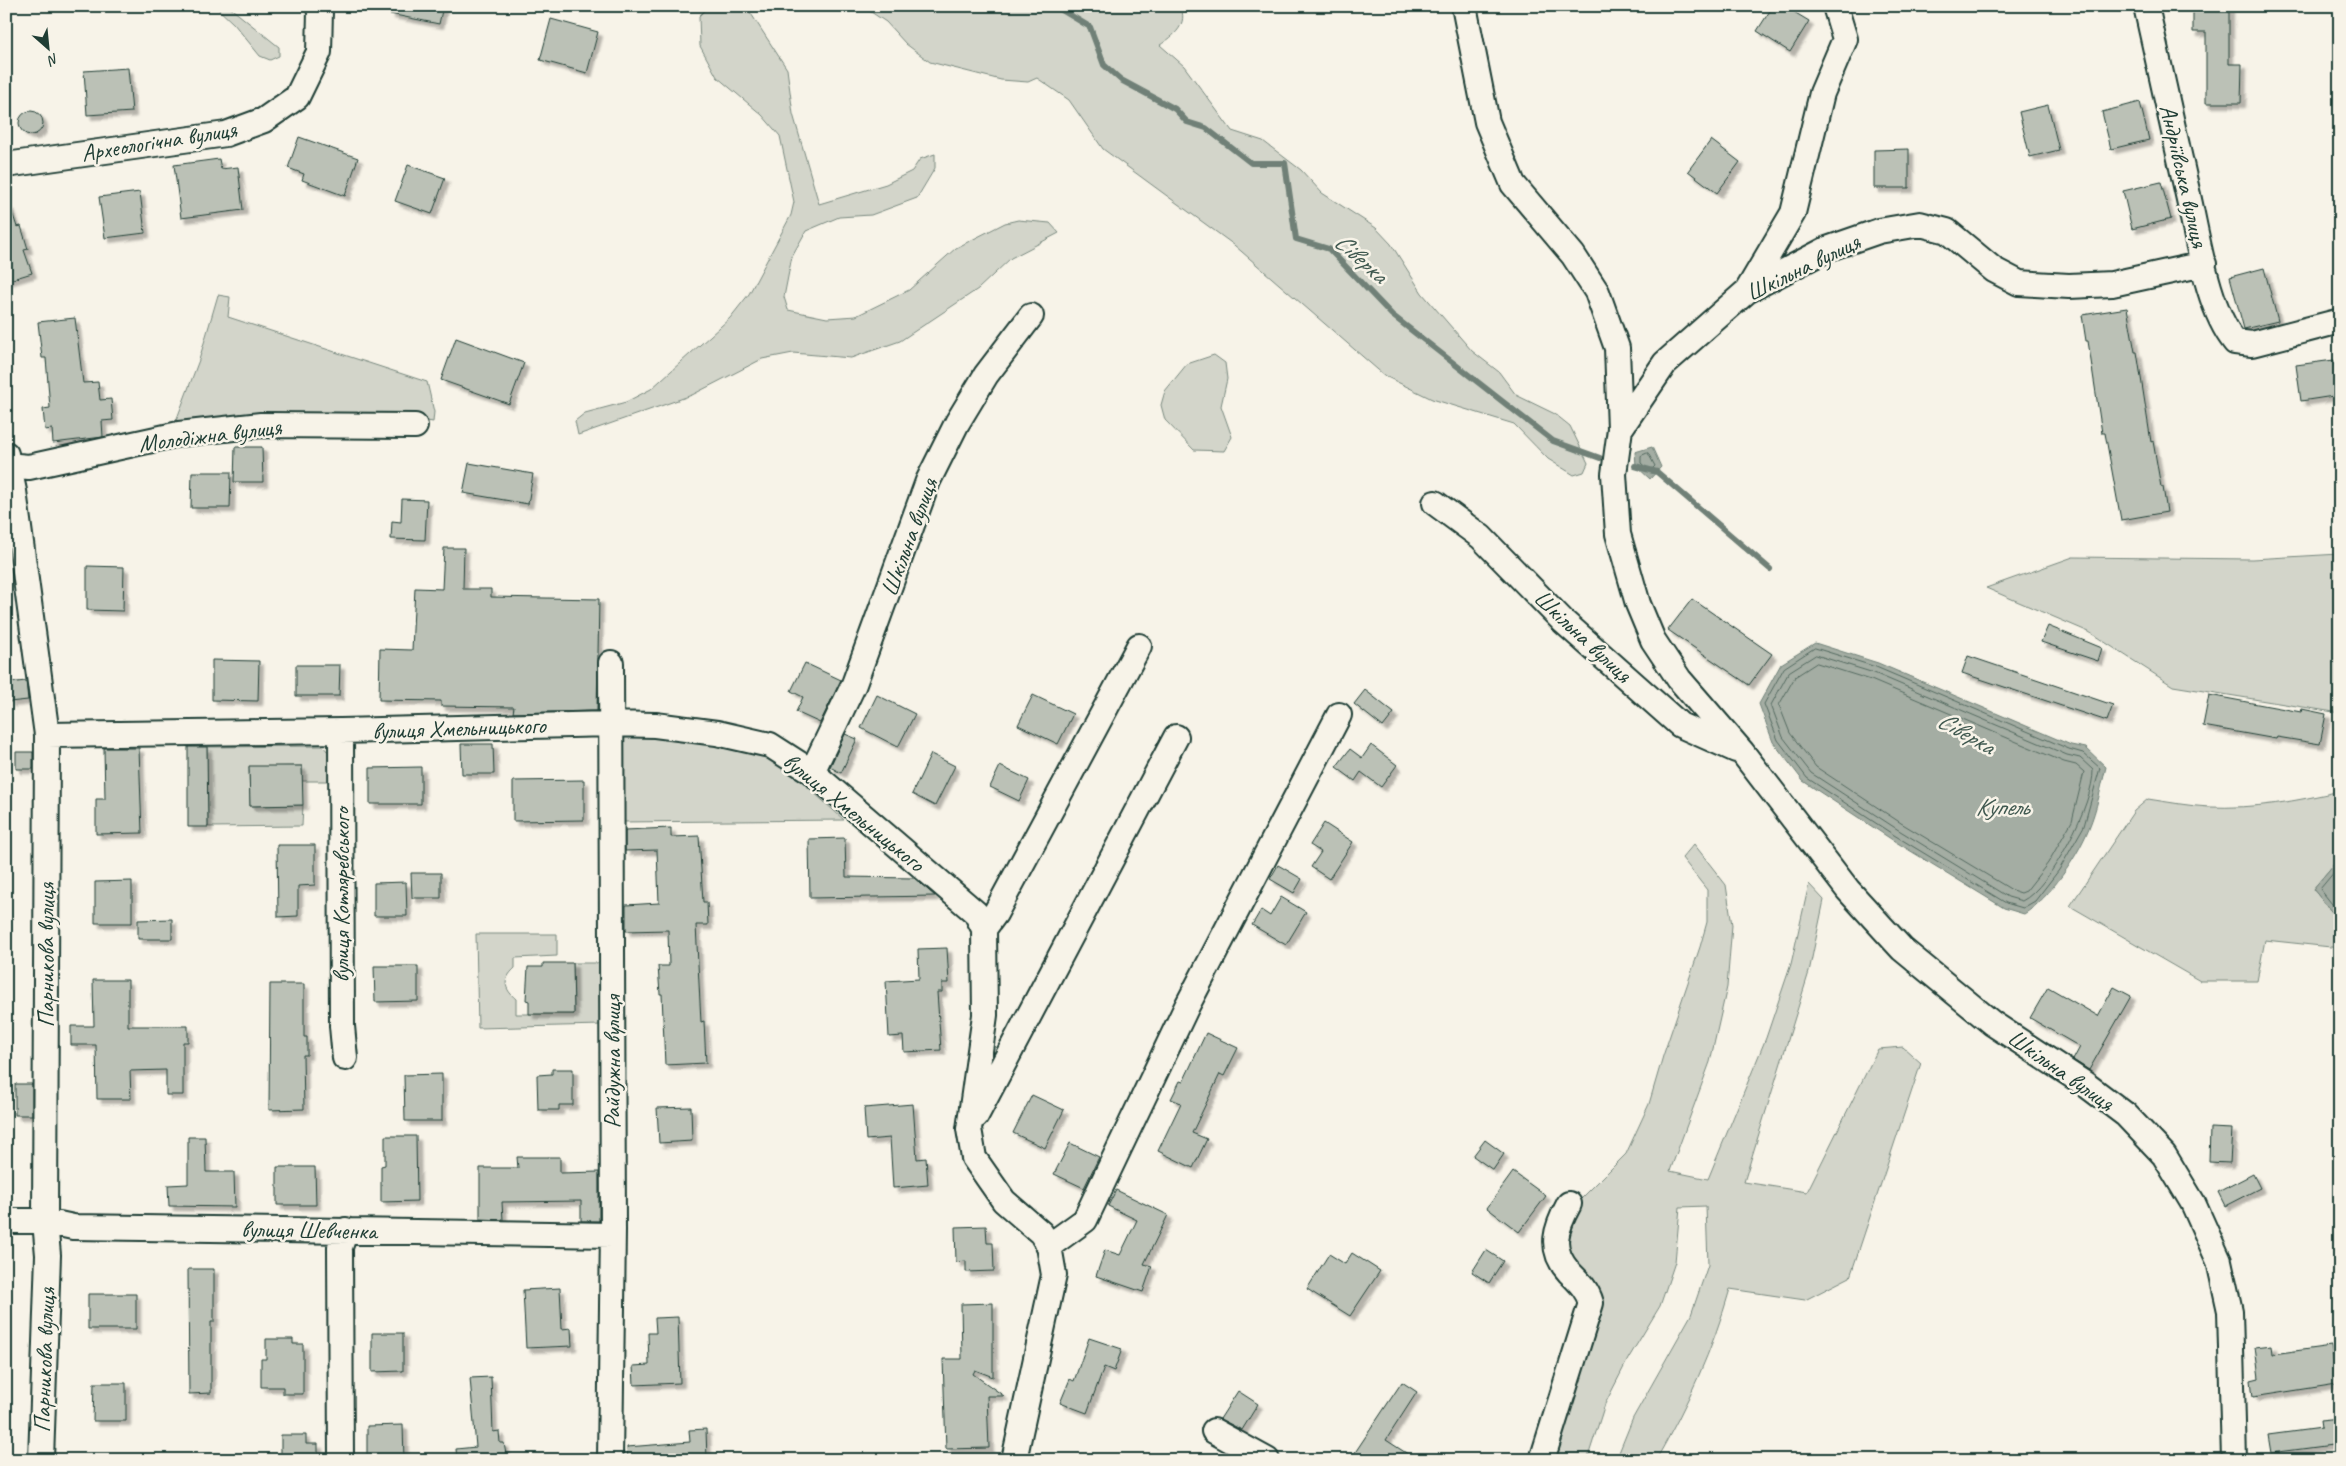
<svg xmlns="http://www.w3.org/2000/svg" width="2346" height="1466" font-family="Caveat,sans-serif">
  <style>
    .green { fill: #d3d5ca; stroke: #79897f }
    .water { fill: #a4ada3; stroke: #6f8077 }
    .lines { fill: none; stroke-linecap: round; stroke-linejoin: round }
    .shore { stroke: #546a60; stroke-width: 1 }
    .stream { stroke: #6f8077; stroke-width: 6 }
    .building { fill: #bbc1b6; stroke: #1f3d34; filter: url(#shadow) }
    .minor-casing { stroke: #1f3d34; stroke-width: 28 }
    .minor { stroke: #f7f3e8; stroke-width: 24 }
    .labels { text-anchor: middle; dominant-baseline: central; stroke-width: 5; stroke-linejoin: round; paint-order: stroke }
    .street-label { font-size: 24px; fill: #1f3d34; stroke: #f7f3e8 }
    .water-label { font-size: 25px; font-style: italic; fill: #405950; stroke: #f7f3e8 }
  </style>
  <defs>
    <filter id="shadow"><feDropShadow dx="4.5" dy="4.5" stdDeviation="1" flood-color="#0004"/></filter>
  </defs>
  <rect width="100%" height="100%" fill="#f7f3e8"/>
  <filter id="ink" filterUnits="userSpaceOnUse"><feTurbulence type="fractalNoise" baseFrequency=".02" numOctaves="2"/><feDisplacementMap in="SourceGraphic" scale="10" xChannelSelector="R" yChannelSelector="G"/><feConvolveMatrix kernelMatrix="1 2 1 2 8 2 1 2 1" color-interpolation-filters="sRGB"/></filter>
  <g filter="url(#ink)">
    <!-- green -->
    <path class="green" d="M 215,6 L 228,6 L 279,47 L 279,56 L 270,60 L 260,56 L 234,24 Z
      M 709,6 L 746,6 L 787,69 L 793,114 L 819,204 L 886,184 L 912,171 L 920,159 L 935,154 L 935,168 L 917,198 L 871,215 L 839,217 L 806,231 L 792,256 L 784,297 L 788,310 L 827,318 L 856,316 L 909,290 L 956,248 L 1005,223 L 1018,220 L 1050,223 L 1059,233 L 1011,258 L 978,289 L 900,341 L 851,358 L 793,353 L 762,359 L 692,395 L 578,435 L 575,421 L 585,413 L 626,402 L 651,389 L 730,318 L 749,294 L 791,215 L 794,202 L 780,136 L 762,115 L 717,77 L 700,46 L 699,16 Z
      M 862,6 L 1180,6 C 1189,24 1174,36 1160,45 L 1184,66 L 1232,131 L 1263,141 L 1301,170 L 1322,193 L 1376,228 L 1391,244 L 1422,293 L 1472,351 L 1499,372 L 1516,395 L 1555,414 L 1570,426 L 1588,463 L 1584,472 L 1574,475 L 1548,459 L 1514,424 L 1432,399 L 1385,376 L 1234,245 L 1103,149 L 1069,100 L 1037,78 L 1028,82 L 1001,80 L 930,62 L 906,44 L 886,22 Z
      M 218,295 L 230,297 L 228,317 L 427,382 L 434,412 L 433,422 L 415,419 L 164,433 L 176,421 L 199,360 Z
      M 1214,355 L 1225,363 L 1227,379 L 1221,406 L 1232,437 L 1224,451 L 1194,450 L 1165,420 L 1161,405 L 1165,391 L 1187,364 Z
      M 2340,554 L 2340,713 L 2173,686 L 2089,632 L 1986,588 L 2073,557 L 2252,559 Z
      M 627,734 L 714,742 L 765,756 L 801,781 L 844,820 L 620,822 L 620,740 Z
      M 323,746 L 332,757 L 332,781 L 302,781 L 302,766 L 249,767 L 250,806 L 303,805 L 302,826 L 208,827 L 207,747 Z
      M 2340,791 L 2340,857 L 2313,889 L 2340,922 L 2340,948 L 2265,940 L 2257,981 L 2200,981 L 2070,906 L 2134,811 L 2148,799 C 2168,802 2189,806 2209,807 C 2254,809 2297,801 2340,791 Z
      M 1694,844 L 1726,885 L 1732,925 L 1727,987 L 1710,1062 L 1670,1171 L 1708,1179 L 1766,1038 L 1791,964 L 1809,884 L 1824,900 L 1809,972 L 1744,1182 L 1807,1192 L 1878,1049 L 1903,1047 L 1921,1063 L 1850,1277 L 1805,1300 L 1730,1289 C 1713,1349 1687,1406 1656,1460 L 1616,1460 L 1633,1418 L 1691,1315 L 1708,1265 L 1706,1206 L 1680,1207 L 1675,1262 L 1660,1306 L 1628,1359 L 1605,1404 L 1587,1460 L 1549,1460 L 1587,1280 L 1562,1241 L 1577,1203 L 1626,1154 L 1649,1104 L 1663,1056 L 1700,947 L 1707,922 L 1707,890 L 1682,858 Z
      M 476,934 L 557,934 L 557,956 L 515,958 L 515,968 C 503,979 503,988 516,999 L 516,1014 L 574,1014 L 573,963 L 602,963 L 602,1025 L 478,1028 Z"/>
    <!-- water -->
    <path class="water" d="M 1652,447 L 1661,467 L 1650,479 L 1636,466 L 1635,452 Z
      M 1815,643 L 1878,663 L 2071,745 L 2086,748 L 2106,767 C 2101,787 2097,809 2089,828 C 2078,856 2050,898 2024,914 L 2004,908 L 1891,839 L 1803,781 L 1773,742 L 1759,704 L 1781,664 Z
      M 2340,857 L 2340,922 L 2313,889 Z"/>
    <g class="lines">
      <!-- shore -->
      <path class="shore" d="M 1648,453 L 1655,466 L 1650,471 L 1641,463 L 1641,456 Z
        M 1815,648 L 1876,667 L 2069,749 L 2083,753 L 2100,768 L 2084,826 L 2059,870 L 2035,901 L 2023,908 L 2006,903 L 1894,835 L 1807,778 L 1778,740 L 1764,704 L 1784,668 Z
        M 1816,655 L 1874,673 L 2067,755 L 2080,758 L 2093,770 C 2094,802 2051,887 2022,901 L 2008,897 L 1897,829 L 1811,773 L 1783,737 L 1771,705 L 1789,672 Z
        M 1817,663 L 1871,680 L 2064,762 L 2076,765 L 2084,772 L 2072,821 L 2048,863 L 2026,891 L 2021,893 L 2012,890 L 1901,823 L 1816,767 L 1790,733 L 1779,705 L 1795,677 Z
        M 2340,865 L 2320,889 L 2340,914"/>
      <!-- stream -->
      <path class="stream" d="M 1055,6 L 1090,27 L 1104,65 L 1121,80 L 1175,109 L 1187,122 L 1206,128 L 1251,163 L 1285,163 L 1296,239 L 1329,249 L 1392,315 L 1553,441 L 1600,458
        M 1635,466 L 1657,472 L 1770,569"/>
    </g>
    <!-- building -->
    <path class="building" d="M 391,6 L 443,6 L 439,24 L 390,14 Z
      M 1773,6 L 1784,6 L 1809,21 L 1790,52 L 1757,31 Z
      M 2193,6 L 2229,6 L 2229,64 L 2242,64 L 2241,103 L 2206,103 L 2206,32 L 2193,32 Z
      M 551,19 L 598,32 L 587,73 L 540,60 Z
      M 128,68 L 132,112 L 87,115 L 84,71 Z
      M 2140,102 L 2149,140 L 2111,149 L 2102,112 Z
      M 2048,105 L 2059,150 L 2030,157 L 2019,112 Z
      M19 123a12 12 0 1 1 24 0a12 12 0 1 1-24 0Z
      M 299,137 L 358,158 L 345,196 L 302,180 L 304,174 L 288,168 Z
      M 1711,140 L 1740,162 L 1717,193 L 1688,171 Z
      M 1909,149 L 1909,188 L 1874,188 L 1874,150 Z
      M 219,159 L 221,169 L 238,167 L 243,210 L 181,218 L 174,165 Z
      M 408,165 L 445,178 L 432,214 L 395,201 Z
      M 2161,182 L 2171,219 L 2132,229 L 2123,191 Z
      M 140,192 L 145,233 L 105,238 L 99,197 Z
      M 6,206 L 10,206 L 17,227 L 21,226 L 28,249 L 24,250 L 32,273 L 6,281 Z
      M 2264,268 L 2278,321 L 2244,329 L 2230,277 Z
      M 2127,308 L 2135,352 L 2137,352 L 2151,442 L 2153,441 L 2161,487 L 2163,487 L 2167,512 L 2121,520 L 2105,433 L 2102,433 L 2088,341 L 2086,341 L 2082,315 Z
      M 75,318 L 83,383 L 98,382 L 100,400 L 111,399 L 113,420 L 102,421 L 103,437 L 53,443 L 52,429 L 45,430 L 43,409 L 50,408 L 46,358 L 42,358 L 38,322 Z
      M 456,338 L 524,363 L 509,404 L 441,380 Z
      M 2334,360 L 2340,395 L 2301,401 L 2296,365 Z
      M 235,447 L 262,447 L 263,482 L 234,482 Z
      M 469,463 L 533,474 L 528,504 L 463,493 Z
      M 192,472 L 231,472 L 230,508 L 191,508 Z
      M 402,499 L 427,500 L 425,540 L 391,539 L 392,521 L 401,522 Z
      M 444,548 L 464,548 L 463,589 L 491,589 L 491,597 L 599,599 L 597,711 L 513,713 L 514,707 L 441,706 L 441,701 L 379,700 L 380,649 L 412,650 L 415,588 L 442,589 Z
      M 87,566 L 124,567 L 123,611 L 87,610 Z
      M 1692,599 L 1772,654 L 1749,685 L 1668,630 Z
      M 2048,626 L 2102,648 L 2098,661 L 2041,642 Z
      M 1968,656 L 2113,705 L 2107,721 L 1962,673 Z
      M 212,660 L 259,661 L 258,701 L 212,700 Z
      M 805,663 L 841,680 L 820,723 L 796,712 L 803,697 L 791,691 Z
      M 296,665 L 340,665 L 339,696 L 296,696 Z
      M 26,681 L 28,700 L 9,702 L 8,683 Z
      M 1365,690 L 1394,713 L 1383,727 L 1354,704 Z
      M 877,695 L 915,714 L 898,747 L 861,728 Z
      M 1033,695 L 1073,714 L 1058,744 L 1018,725 Z
      M 2209,695 L 2301,712 L 2302,709 L 2326,714 L 2320,744 L 2277,737 L 2276,739 L 2203,726 Z
      M 845,734 L 857,739 L 841,773 L 830,767 Z
      M 461,744 L 493,744 L 494,774 L 462,774 Z
      M 1371,745 L 1397,765 L 1381,787 L 1361,772 L 1355,781 L 1336,767 L 1350,749 L 1362,758 Z
      M 188,747 L 207,747 L 208,827 L 188,827 Z
      M 104,748 L 139,748 L 142,833 L 96,834 L 96,799 L 105,799 Z
      M 16,752 L 33,752 L 33,769 L 16,769 Z
      M 931,754 L 955,766 L 935,806 L 912,794 Z
      M 249,766 L 302,766 L 303,805 L 250,806 Z
      M 1000,766 L 1029,780 L 1019,801 L 990,787 Z
      M 421,767 L 421,804 L 370,804 L 370,768 Z
      M 584,780 L 584,820 L 513,821 L 513,781 Z
      M 1324,823 L 1353,842 L 1329,879 L 1311,867 L 1321,852 L 1310,845 Z
      M 671,828 L 671,837 L 699,836 L 703,902 L 707,902 L 708,925 L 696,925 L 701,1022 L 704,1021 L 706,1063 L 665,1065 L 662,994 L 660,994 L 658,966 L 669,966 L 668,930 L 626,931 L 626,905 L 659,903 L 657,850 L 625,851 L 625,830 Z
      M 845,838 L 846,877 L 914,878 L 935,896 L 810,898 L 809,839 Z
      M 277,845 L 315,845 L 315,885 L 298,886 L 298,916 L 278,917 Z
      M 1278,865 L 1302,879 L 1294,893 L 1270,879 Z
      M 411,873 L 441,873 L 441,898 L 412,898 Z
      M 132,881 L 132,923 L 95,923 L 95,882 Z
      M 406,882 L 407,916 L 374,916 L 374,883 Z
      M 1281,897 L 1306,912 L 1286,945 L 1252,925 L 1261,910 L 1270,916 Z
      M 172,919 L 172,939 L 138,939 L 138,920 Z
      M 947,948 L 949,983 L 942,983 L 942,992 L 937,992 L 941,1050 L 904,1052 L 903,1036 L 889,1037 L 886,981 L 919,979 L 918,949 Z
      M 543,963 L 573,963 L 574,1014 L 529,1014 L 529,1001 L 526,1000 L 528,967 L 543,967 Z
      M 374,966 L 418,966 L 418,1001 L 375,1002 Z
      M 93,980 L 128,980 L 128,1026 L 188,1026 L 188,1042 L 183,1042 L 183,1095 L 166,1095 L 166,1070 L 130,1071 L 131,1099 L 97,1099 L 96,1045 L 71,1045 L 71,1026 L 94,1026 Z
      M 270,984 L 304,984 L 304,1037 L 307,1037 L 307,1055 L 303,1055 L 304,1109 L 269,1110 Z
      M 2048,987 L 2098,1016 L 2114,987 L 2131,996 L 2089,1070 L 2073,1060 L 2080,1047 L 2030,1018 Z
      M 1206,1033 L 1238,1048 L 1224,1076 L 1220,1074 L 1192,1133 L 1207,1139 L 1193,1168 L 1158,1151 L 1181,1103 L 1171,1099 L 1180,1081 L 1183,1082 Z
      M 552,1069 L 573,1069 L 573,1105 L 559,1105 L 559,1110 L 538,1110 L 537,1075 L 552,1074 Z
      M 442,1074 L 442,1121 L 405,1121 L 404,1075 Z
      M 15,1084 L 32,1084 L 32,1115 L 15,1115 Z
      M 1032,1095 L 1064,1110 L 1045,1148 L 1013,1133 Z
      M 913,1104 L 917,1159 L 926,1158 L 928,1185 L 893,1188 L 890,1138 L 866,1140 L 864,1108 Z
      M 691,1107 L 692,1141 L 659,1143 L 657,1108 Z
      M 2210,1128 L 2232,1129 L 2230,1163 L 2209,1162 Z
      M 385,1136 L 416,1136 L 417,1201 L 381,1202 L 381,1166 L 385,1165 Z
      M 188,1137 L 205,1137 L 206,1172 L 234,1172 L 235,1207 L 169,1206 L 168,1185 L 188,1184 Z
      M 1485,1140 L 1504,1154 L 1493,1170 L 1473,1156 Z
      M 1070,1143 L 1099,1157 L 1084,1188 L 1054,1174 Z
      M 517,1157 L 560,1157 L 560,1173 L 599,1172 L 599,1221 L 581,1221 L 581,1201 L 502,1202 L 503,1220 L 480,1219 L 480,1168 L 518,1168 Z
      M 277,1167 L 315,1167 L 316,1205 L 277,1205 Z
      M 1513,1172 L 1546,1196 L 1519,1232 L 1487,1208 Z
      M 2253,1174 L 2260,1188 L 2225,1206 L 2218,1192 Z
      M 1116,1190 L 1168,1215 L 1144,1264 L 1152,1266 L 1143,1292 L 1096,1276 L 1105,1250 L 1120,1255 L 1137,1220 L 1108,1206 Z
      M 986,1226 L 987,1243 L 993,1243 L 994,1271 L 966,1272 L 966,1261 L 956,1262 L 955,1227 Z
      M 1486,1250 L 1503,1261 L 1489,1283 L 1472,1272 Z
      M 1352,1253 L 1380,1271 L 1350,1316 L 1307,1289 L 1329,1254 L 1345,1264 Z
      M 188,1269 L 214,1269 L 214,1322 L 211,1322 L 211,1393 L 189,1394 Z
      M 560,1288 L 562,1329 L 571,1328 L 572,1346 L 526,1348 L 523,1290 Z
      M 88,1294 L 136,1294 L 136,1329 L 88,1329 Z
      M 993,1303 L 993,1377 L 975,1370 L 973,1374 L 1004,1396 L 987,1396 L 989,1448 L 946,1449 L 943,1359 L 962,1359 L 961,1304 Z
      M 678,1317 L 680,1383 L 634,1385 L 633,1366 L 649,1365 L 648,1333 L 656,1333 L 655,1318 Z
      M 372,1333 L 403,1333 L 403,1371 L 372,1372 Z
      M 1089,1338 L 1122,1349 L 1114,1371 L 1104,1367 L 1087,1413 L 1060,1403 L 1070,1379 L 1074,1381 Z
      M 266,1339 L 293,1339 L 293,1344 L 303,1344 L 303,1394 L 283,1394 L 283,1387 L 261,1387 L 261,1359 L 266,1359 Z
      M 2272,1345 L 2273,1354 L 2331,1346 L 2337,1384 L 2253,1397 L 2251,1380 L 2259,1378 L 2255,1347 Z
      M 491,1377 L 493,1432 L 499,1431 L 500,1443 L 504,1443 L 507,1460 L 457,1460 L 456,1449 L 476,1447 L 470,1378 Z
      M 1402,1382 L 1417,1392 L 1386,1440 L 1417,1460 L 1350,1460 Z
      M 94,1383 L 126,1383 L 126,1421 L 93,1421 Z
      M 1238,1391 L 1258,1404 L 1242,1430 L 1220,1419 Z
      M 2340,1419 L 2340,1444 L 2271,1453 L 2268,1435 L 2321,1428 L 2320,1421 Z
      M 403,1425 L 404,1460 L 380,1460 L 380,1455 L 367,1456 L 367,1426 Z
      M 706,1429 L 707,1460 L 628,1460 L 627,1447 L 690,1442 L 689,1430 Z
      M 281,1435 L 306,1435 L 306,1444 L 318,1444 L 318,1460 L 281,1460 Z"/>
    <g class="lines">
      <!-- minor casing -->
      <g class="minor-casing">
        <path id="minor" d="M 1464,6 L 1487,122 L 1513,184 L 1573,255 L 1597,292 L 1617,348 L 1620,429
          M 2146,6 C 2160,69 2174,132 2188,195 C 2198,238 2207,308 2235,342 L 2252,344 L 2340,321
          M 6,165 L 226,134 L 264,120 L 297,97 L 319,52 L 320,11 L 318,6
          M 2204,264 L 2112,284 L 2069,286 L 2019,283 L 1994,270 L 1947,231 L 1920,224 L 1879,231 L 1827,249 L 1747,291 L 1665,363 L 1620,429 L 1614,474 L 1618,534 L 1638,604 L 1653,640 L 1679,679 L 1742,752 L 1848,890 L 1902,949 L 1992,1023 L 2085,1084 L 2126,1115 L 2164,1155 L 2193,1203 L 2219,1261 L 2230,1311 L 2234,1460
          M 1747,291 L 1793,213 L 1822,93 L 1845,39 L 1835,6
          M 6,454 L 14,491 L 47,735 L 45,1221 L 48,1255 L 41,1460
          M 6,465 L 29,467 L 179,434 L 261,425 L 415,426
          M 1435,503 L 1481,537 L 1564,622 L 1680,725 L 1736,750
          M 341,731 L 342,1026 L 345,1058
          M 47,735 L 341,731 L 610,724 L 655,725 L 717,733 L 770,745 L 812,772 L 976,913 L 984,929 L 985,1015 L 969,1129 L 974,1158 L 1004,1201 L 1041,1233 L 1049,1246 L 1054,1275 L 1014,1460
          M 812,772 L 854,684 L 928,481 L 957,423 L 986,375 L 1031,316
          M 984,929 L 995,914 L 1139,646
          M 976,1116 L 1176,737
          M 6,1221 L 45,1221 L 73,1227 L 612,1235
          M 1049,1246 L 1085,1220 L 1187,1006 L 1339,715
          M 1214,1431 L 1267,1460
          M 341,1460 L 340,1247 L 346,1230
          M 610,1460 L 613,1230 L 611,663
          M 1542,1460 L 1591,1303 C 1587,1289 1579,1282 1569,1272 C 1548,1249 1556,1228 1569,1204"/>
      </g>
      <!-- minor -->
      <use href="#minor" class="minor"/>
    </g>
  </g>
  <g class="labels">
    <!-- street labels -->
    <g class="street-label">
      <text transform="translate(159 141) rotate(-9)">Археологічна вулиця</text>
      <text transform="translate(2184 176) rotate(77)">Андріївська вулиця</text>
      <text transform="translate(1803 267) rotate(-26)">Шкільна вулиця</text>
      <text transform="translate(210 435) rotate(-7)">Молодіжна вулиця</text>
      <text transform="translate(909 537) rotate(-70)">Шкільна вулиця</text>
      <text transform="translate(1583 636) rotate(43)">Шкільна вулиця</text>
      <text transform="translate(459 728) rotate(-2)">вулиця Хмельницького</text>
      <text transform="translate(854 812) rotate(39)">вулиця Хмельницького</text>
      <text transform="translate(341 895) rotate(-90)">вулиця Котляревського</text>
      <text transform="translate(46 955) rotate(-90)">Парникова вулиця</text>
      <text transform="translate(612 1062) rotate(-90)">Райдужна вулиця</text>
      <text transform="translate(2061 1070) rotate(35)">Шкільна вулиця</text>
      <text transform="translate(309 1230) rotate(1)">вулиця Шевченка</text>
      <text transform="translate(44 1360) rotate(-88)">Парникова вулиця</text>
    </g>
    <!-- water labels -->
    <g class="water-label">
      <text transform="translate(1361 258) rotate(42)">Сіверка</text>
      <text transform="translate(1966 733) rotate(30)">Сіверка</text>
      <text x="2002" y="807">Купель</text>
    </g>
  </g>
  <!-- margin -->
  <rect width="2346" height="1466" fill="none" stroke="#f7f3e8" stroke-width="25"/>
  <rect x="12" y="12" width="2321" height="1441" fill="none" stroke="#1f3d34" stroke-width="2" filter="url(#ink)"/>
  <!-- north arrow -->
  <g transform="translate(48 48) rotate(153)" stroke="#f7f3e8" stroke-width="4" paint-order="stroke">
  <path d="M0-4L9 19L0 12L-9 19Z" fill="#1f3d34"/>
  <text y="-8" font-size="14" font-weight="bold" text-anchor="middle" fill="#1f3d34">N</text>
  </g>
</svg>
